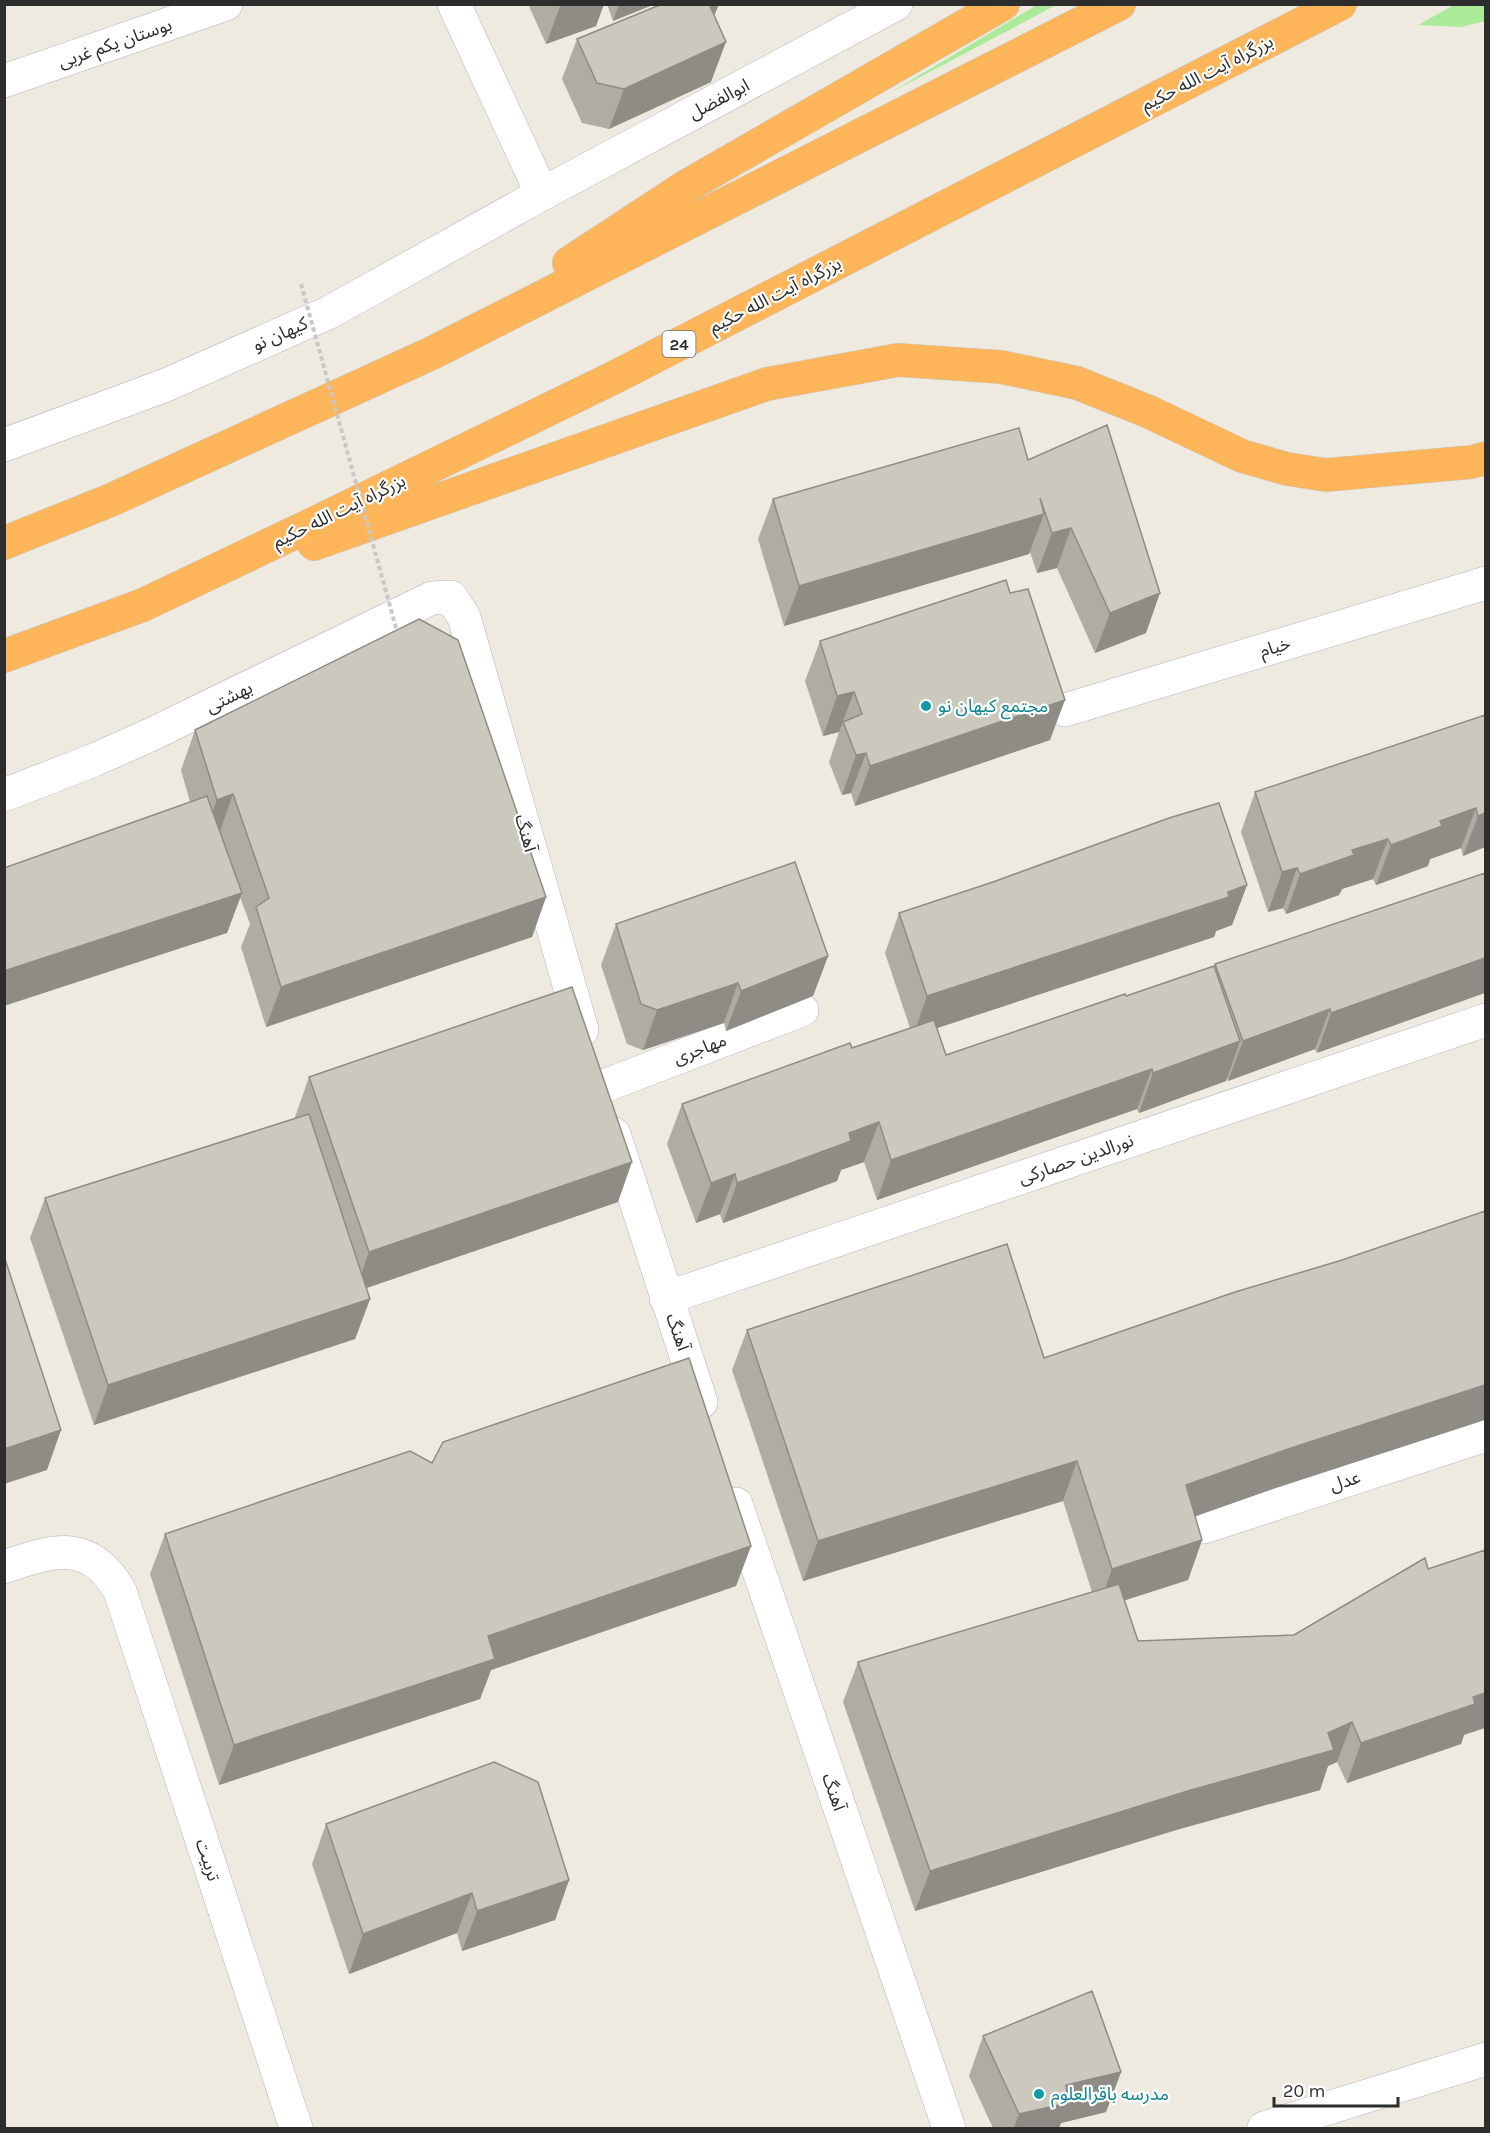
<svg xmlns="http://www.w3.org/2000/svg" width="1490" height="2133" font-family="Karla,'Noto Sans Arabic',sans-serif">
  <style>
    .green { fill: #aaea98 }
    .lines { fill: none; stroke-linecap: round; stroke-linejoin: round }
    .minor-casing { stroke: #b3b3c1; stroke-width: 34 }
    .highway-casing { stroke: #c8c8c8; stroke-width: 34 }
    .minor { stroke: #fff; stroke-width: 33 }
    .highway { stroke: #ffb55a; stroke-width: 33 }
    .path-bridge { stroke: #c8c8c8; stroke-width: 4; stroke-dasharray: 4.5 3; stroke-linecap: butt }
    .wall { fill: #afaca3 }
    .shaded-wall { fill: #8e8c84 }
    .building { fill: #cbc8bd; stroke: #8e8c84; stroke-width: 1.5 }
    .culture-dot { fill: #0f9aa8; stroke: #fff; stroke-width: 2 }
    .labels { text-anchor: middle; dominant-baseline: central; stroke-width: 4.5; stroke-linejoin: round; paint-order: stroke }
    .shield { fill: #fff; stroke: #6c6c6c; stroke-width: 1.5 }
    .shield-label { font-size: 16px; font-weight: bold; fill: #2d2d2d }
    .street-label { font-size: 18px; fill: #2d2d2d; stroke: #fff }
    .culture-label { font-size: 18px; fill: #0d838f; stroke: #fff; text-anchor: start }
  </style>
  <rect width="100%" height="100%" fill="#efeadf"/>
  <!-- green -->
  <path class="green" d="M 1037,4 L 1056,5 L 888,94 L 1037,5 Z
    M 1456,4 L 1485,5 L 1485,21 L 1462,27 L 1418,25 Z"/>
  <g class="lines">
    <!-- minor casing -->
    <g class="minor-casing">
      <path id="minor" d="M 454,4 L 542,194
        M 4,81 L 226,4
        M 4,445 L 166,385 L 330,312 L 542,194 L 896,4
        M 1065,710 L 1486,583
        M 4,795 L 94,760 L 150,735 L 432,598 L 451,597 L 464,617 L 582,1030
        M 599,1088 L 802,1010
        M 614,1134 L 701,1402
        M 666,1298 L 1486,1020
        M 736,1504 L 949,2128
        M 1204,1527 L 1486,1435
        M 4,1567 C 54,1550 89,1538 120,1591 L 296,2128
        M 1264,2128 L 1486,2059"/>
    </g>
    <!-- highway casing -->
    <g class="highway-casing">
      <path id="highway" d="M 569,263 L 685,187 L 1003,4
        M 4,543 L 111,500 L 432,353 L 1119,4
        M 314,544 L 767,384 L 898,360 L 1001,367 L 1077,383 L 1147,411 L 1242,456 L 1287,469 L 1326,475 L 1472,462 L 1486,458
        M 4,656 L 143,605 L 317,522 L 615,377 L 1340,4"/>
    </g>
    <!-- minor -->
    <use href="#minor" class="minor"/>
    <!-- highway -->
    <use href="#highway" class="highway"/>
    <!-- path-bridge -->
    <path class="path-bridge" d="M 301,284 L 398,635"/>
  </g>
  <!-- wall -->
  <path class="wall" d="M 528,4 L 604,4 L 596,26 L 546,44 Z
    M 607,4 L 655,4 L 613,21 Z
    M 714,17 L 711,82 L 609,129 L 582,123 L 562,79 L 577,39 Z
    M 1028,460 L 1146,633 L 1095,653 L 1057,568 L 1037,573 L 1030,552 L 1029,554 L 784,626 L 758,539 L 773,499 Z
    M 820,641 L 1050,740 L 855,806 L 851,793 L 842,795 L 829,762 L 839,732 L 823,736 L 805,681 Z
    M 1485,715 L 1485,847 L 1463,856 L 1461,848 L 1430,859 L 1428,866 L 1376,885 L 1373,879 L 1342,889 L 1339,895 L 1286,914 L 1283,908 L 1268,912 L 1241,832 L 1255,792 Z
    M 195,730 L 546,897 L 532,937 L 266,1027 L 241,947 L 250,924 L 240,897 L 227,933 L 181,770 Z
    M 1485,873 L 1317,1053 L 1315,1049 L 1228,1081 L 1227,1077 L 1226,1081 L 1139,1113 L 1137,1109 L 877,1200 L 864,1162 L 841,1170 L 837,1181 L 723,1223 L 720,1214 L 696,1223 L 667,1144 L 682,1104 L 910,1028 L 885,953 L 899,913 L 1247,885 L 1232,925 L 1216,931 L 1214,937 L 937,1028 L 946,1055 L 1214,967 L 1215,964 Z
    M 616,924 L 828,956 L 813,996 L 726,1031 L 724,1023 L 643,1050 L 627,1044 L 601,965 Z
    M 309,1077 L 618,1202 L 366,1288 L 370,1299 L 355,1339 L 94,1425 L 30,1238 L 45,1198 L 295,1118 L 295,1117 Z
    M 747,1330 L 1044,1358 L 1273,1489 L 1195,1516 L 1202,1540 L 1188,1580 L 1124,1600 L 1138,1641 L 1464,1735 L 1461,1744 L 1347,1783 L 1337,1762 L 1328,1766 L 1320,1790 L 1176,1830 L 915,1911 L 843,1702 L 858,1662 L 1092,1592 L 1063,1501 L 803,1581 L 732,1370 Z
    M 432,1463 L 751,1546 L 736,1586 L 491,1670 L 480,1699 L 219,1785 L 150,1574 L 165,1534 Z
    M 326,1824 L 569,1880 L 555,1920 L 462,1951 L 457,1933 L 349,1974 L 312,1864 Z
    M 983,2036 L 1121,2072 L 1106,2112 L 1061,2123 L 1059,2128 L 993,2128 L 969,2076 Z"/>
  <!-- shaded-wall -->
  <path class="shaded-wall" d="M 561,4 L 604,4 L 596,26 L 546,44 Z
    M 619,4 L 655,4 L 613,21 Z
    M 696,4 L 719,4 L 713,19 Z
    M 726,42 L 711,82 L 609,129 L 624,89 Z
    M 1044,514 L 1029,554 L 784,626 L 799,586 Z
    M 1071,528 L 1057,568 L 1037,573 L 1052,533 Z
    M 1160,593 L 1146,633 L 1095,653 L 1110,613 Z
    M 854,692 L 839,732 L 823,736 L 837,696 Z
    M 1065,700 L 1050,740 L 855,806 L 870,766 Z
    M 866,753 L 851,793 L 842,795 L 856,755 Z
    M 233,794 L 219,834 L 202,840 L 217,800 Z
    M 1476,808 L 1461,848 L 1430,859 L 1428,866 L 1376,885 L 1391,845 L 1440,821 Z
    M 1485,813 L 1485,847 L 1463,856 L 1478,816 Z
    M 1388,839 L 1373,879 L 1342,889 L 1339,895 L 1286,914 L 1300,874 L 1352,850 Z
    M 1297,868 L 1283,908 L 1268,912 L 1282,872 Z
    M 1247,885 L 1232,925 L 1216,931 L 1214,937 L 913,1036 L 927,996 Z
    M 242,893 L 227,933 L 4,1006 L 4,971 Z
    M 546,897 L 532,937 L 266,1027 L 281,987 Z
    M 828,956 L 813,996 L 726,1031 L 741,991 Z
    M 1485,958 L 1485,993 L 1317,1053 L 1331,1013 Z
    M 738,983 L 724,1023 L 643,1050 L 657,1010 Z
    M 1330,1009 L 1315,1049 L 1228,1081 L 1243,1041 Z
    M 1240,1041 L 1226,1081 L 1139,1113 L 1153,1073 Z
    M 1152,1069 L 1137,1109 L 877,1200 L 891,1160 Z
    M 879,1122 L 864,1162 L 841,1170 L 837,1181 L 723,1223 L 737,1183 L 849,1133 Z
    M 632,1162 L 618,1202 L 355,1292 L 369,1252 Z
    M 735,1174 L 720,1214 L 696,1223 L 711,1183 Z
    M 370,1299 L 355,1339 L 94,1425 L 108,1385 Z
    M 1485,1385 L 1485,1420 L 1273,1489 L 1171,1525 L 1186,1485 L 1288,1449 Z
    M 61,1430 L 47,1470 L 4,1484 L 4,1449 Z
    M 1077,1461 L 1063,1501 L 803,1581 L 818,1541 Z
    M 1202,1540 L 1188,1580 L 1098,1609 L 1112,1569 Z
    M 751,1546 L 736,1586 L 491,1670 L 480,1699 L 219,1785 L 234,1745 L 488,1636 Z
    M 1485,1693 L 1485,1728 L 1464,1735 L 1461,1744 L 1347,1783 L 1361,1743 Z
    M 1352,1722 L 1337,1762 L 1328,1766 L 1320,1790 L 1176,1830 L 915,1911 L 930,1871 L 1328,1733 Z
    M 569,1880 L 555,1920 L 462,1951 L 477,1911 Z
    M 472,1893 L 457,1933 L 349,1974 L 363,1934 Z
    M 1121,2072 L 1106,2112 L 1061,2123 L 1059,2128 L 1014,2128 L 1019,2114 L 1066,2085 Z"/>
  <!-- building -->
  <path class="building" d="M 662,4 L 709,4 L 726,42 L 624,89 L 597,83 L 577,39 Z
    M 1107,425 L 1160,593 L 1110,613 L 1071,528 L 1052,533 L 1040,498 L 1044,514 L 799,586 L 773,499 L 1019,428 L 1028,460 Z
    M 1006,580 L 1010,593 L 1028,589 L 1065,700 L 870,766 L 866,753 L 856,755 L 843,722 L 862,714 L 854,692 L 837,696 L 820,641 Z
    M 419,619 L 458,640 L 546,897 L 281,987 L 256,907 L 269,898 L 233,794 L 217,800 L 195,730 Z
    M 1485,715 L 1485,813 L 1478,816 L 1476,808 L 1440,821 L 1442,826 L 1391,845 L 1388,839 L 1352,850 L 1354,855 L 1300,874 L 1297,868 L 1282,872 L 1255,792 Z
    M 207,796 L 242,893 L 4,971 L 4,868 Z
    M 1219,803 L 1247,885 L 1228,892 L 1229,897 L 927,996 L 899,913 L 993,882 L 1169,818 Z
    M 795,862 L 828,956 L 741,991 L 738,983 L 657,1010 L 641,1004 L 616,924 Z
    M 1485,873 L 1485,958 L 1331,1013 L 1330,1009 L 1243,1041 L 1215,964 Z
    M 1214,966 L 1240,1041 L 1153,1073 L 1152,1069 L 891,1160 L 879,1122 L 849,1133 L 851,1141 L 737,1183 L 735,1174 L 711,1183 L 682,1104 L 850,1043 L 852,1048 L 934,1020 L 946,1055 L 1125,994 L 1126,996 Z
    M 572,987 L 632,1162 L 369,1252 L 309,1077 Z
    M 309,1114 L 370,1299 L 108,1385 L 45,1198 Z
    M 1485,1211 L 1485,1385 L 1288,1449 L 1186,1485 L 1202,1540 L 1112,1569 L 1077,1461 L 818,1541 L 747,1330 L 1007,1244 L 1044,1358 L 1235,1292 L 1339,1261 Z
    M 4,1256 L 61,1430 L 4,1449 Z
    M 689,1358 L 751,1546 L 488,1636 L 495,1659 L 234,1745 L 165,1534 L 410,1451 L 432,1463 L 443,1442 Z
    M 1485,1550 L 1485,1693 L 1473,1697 L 1475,1704 L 1361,1743 L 1352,1722 L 1328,1733 L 1334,1750 L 1191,1790 L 930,1871 L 858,1662 L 1119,1584 L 1138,1641 L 1294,1635 L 1425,1558 L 1428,1569 Z
    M 494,1762 L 538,1782 L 569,1880 L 477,1911 L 472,1893 L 363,1934 L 326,1824 Z
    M 1092,1991 L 1121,2072 L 1066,2085 L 1068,2103 L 1019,2114 L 983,2036 Z"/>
  <!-- markers -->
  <g class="culture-dot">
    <circle cx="926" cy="706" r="6"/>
    <circle cx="1039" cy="2094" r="6"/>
  </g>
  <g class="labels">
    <!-- shield labels -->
    <rect class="shield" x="662.5" y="331" width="33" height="26" rx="4.5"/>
    <g class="shield-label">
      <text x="679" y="344">24</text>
    </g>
    <!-- street labels -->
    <g class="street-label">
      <text transform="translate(115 43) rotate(-19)">بوستان یکم غربی</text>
      <text transform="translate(1207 73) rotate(-27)">بزرگراه آیت الله حکیم</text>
      <text transform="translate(719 99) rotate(-28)">ابوالفضل</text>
      <text transform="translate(775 295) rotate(-27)">بزرگراه آیت الله حکیم</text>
      <text transform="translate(280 334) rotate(-24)">کیهان نو</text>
      <text transform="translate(339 511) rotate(-26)">بزرگراه آیت الله حکیم</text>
      <text transform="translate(1275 647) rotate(-17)">خیام</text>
      <text transform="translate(229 697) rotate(-26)">بهشتی</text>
      <text transform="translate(526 833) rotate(74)">آهنگ</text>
      <text transform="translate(700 1049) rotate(-21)">مهاجری</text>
      <text transform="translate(1076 1159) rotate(-19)">نورالدین حصارکی</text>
      <text transform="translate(678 1332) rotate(71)">آهنگ</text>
      <text transform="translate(1345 1481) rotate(-18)">عدل</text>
      <text transform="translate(834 1792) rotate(71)">آهنگ</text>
      <text transform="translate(208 1860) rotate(72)">تربیت</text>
    </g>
    <!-- culture labels -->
    <g class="culture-label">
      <text x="938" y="706">مجتمع کیهان نو</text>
      <text x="1051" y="2094">مدرسه باقرالعلوم</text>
    </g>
  </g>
  <!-- border -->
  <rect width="1490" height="2133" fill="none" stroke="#2d2d2d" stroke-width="12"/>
  <!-- scale -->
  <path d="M1274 2097v9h124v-9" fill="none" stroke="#2d2d2d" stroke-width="3"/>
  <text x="1283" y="2097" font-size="18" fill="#2d2d2d" stroke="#ffffff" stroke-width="4.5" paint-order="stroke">20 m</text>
</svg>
